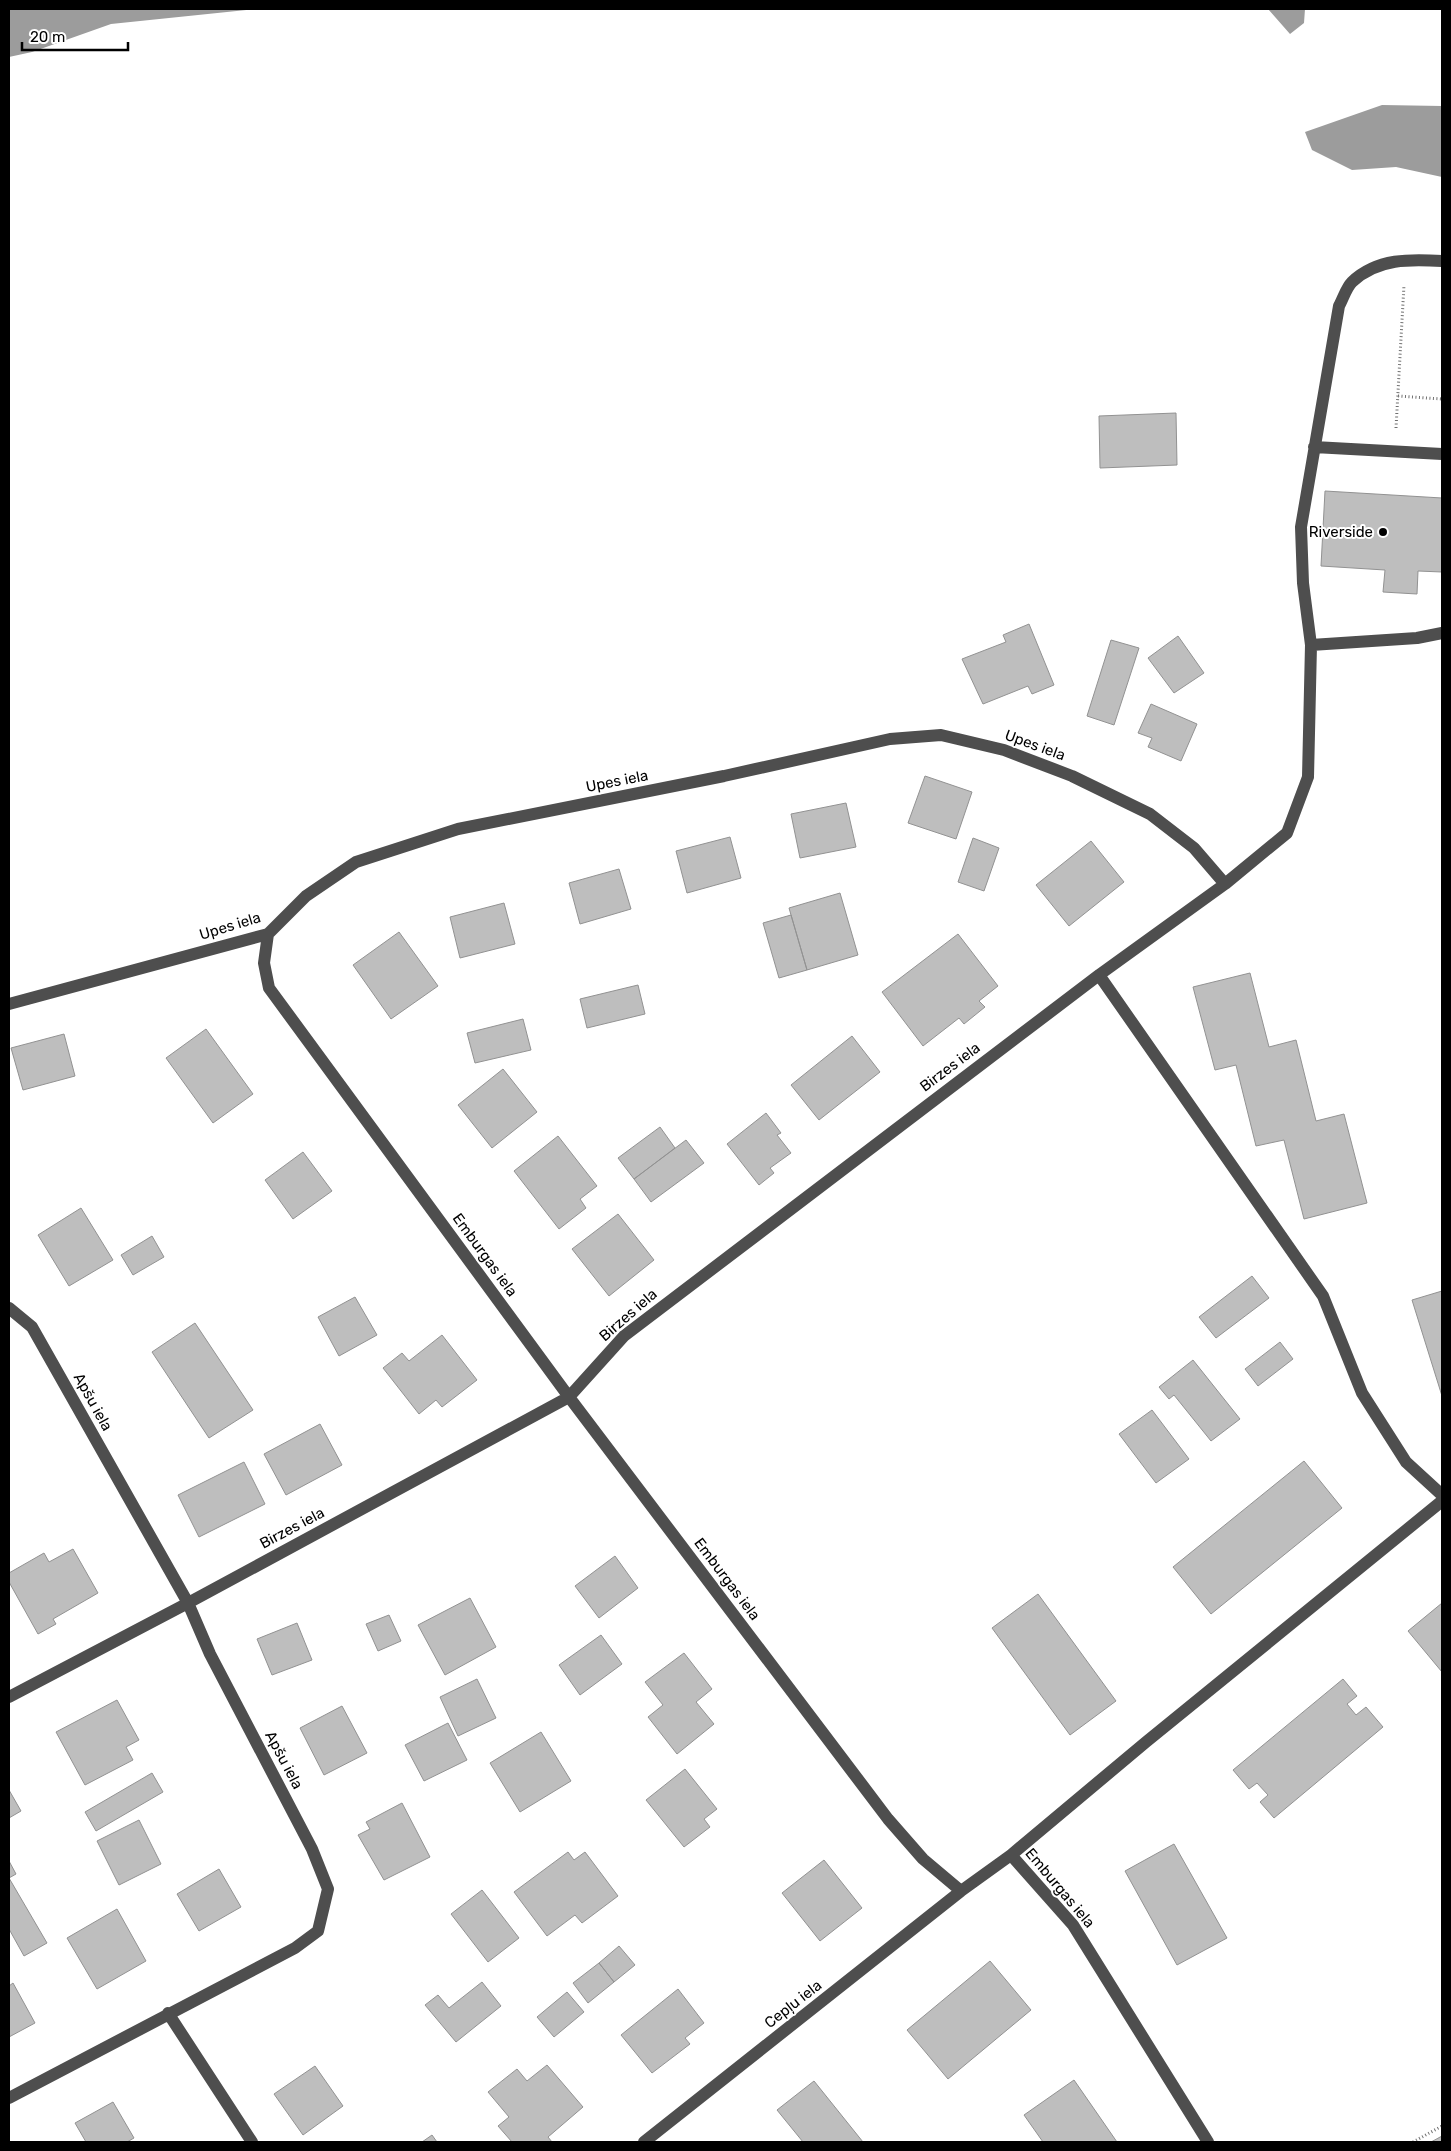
<svg xmlns="http://www.w3.org/2000/svg" width="1451" height="2151" font-family="Rubik,sans-serif">
  <style>
    .water { fill: #9c9c9c }
    .building { fill: #bebebe; stroke: #929292 }
    .lines { fill: none; stroke-linecap: round; stroke-linejoin: round }
    .path { stroke: #707070; stroke-width: 3; stroke-dasharray: 1 2.5; stroke-linecap: butt }
    .minor { stroke: #4e4e4e; stroke-width: 12 }
    .poi-dot { fill: #000; stroke: #fff; stroke-width: 2 }
    .labels { text-anchor: middle; dominant-baseline: central; stroke-width: 4; stroke-linejoin: round; paint-order: stroke }
    .poi-label { font-size: 15px; fill: #000; stroke: #fff; text-anchor: end }
    .street-label { font-size: 15px; fill: #000; stroke: #fff }
  </style>
  <rect width="100%" height="100%" fill="#fff"/>
  <!-- water -->
  <path class="water" d="M 9,9 L 256,9 L 111,24 L 32,52 L 9,57 Z
    M 1268,9 L 1305,9 L 1304,23 L 1290,34 Z
    M 1382,105 L 1442,106 L 1442,177 L 1396,167 L 1352,170 L 1312,150 L 1305,132 Z"/>
  <!-- building -->
  <path class="building" d="M 1176,413 L 1177,465 L 1100,468 L 1099,416 Z
    M 1325,491 L 1442,498 L 1442,572 L 1418,571 L 1417,594 L 1383,592 L 1385,570 L 1321,566 Z
    M 1029,624 L 1054,685 L 1032,694 L 1028,686 L 983,704 L 962,659 L 1006,642 L 1003,635 Z
    M 1178,636 L 1204,673 L 1174,693 L 1148,658 Z
    M 1111,640 L 1139,648 L 1114,725 L 1087,716 Z
    M 1151,704 L 1197,724 L 1181,761 L 1148,747 L 1152,738 L 1138,733 Z
    M 925,776 L 972,792 L 956,839 L 908,823 Z
    M 846,803 L 856,847 L 800,858 L 791,814 Z
    M 730,837 L 741,878 L 687,893 L 676,851 Z
    M 973,838 L 999,848 L 984,891 L 958,882 Z
    M 1091,841 L 1124,882 L 1069,926 L 1036,885 Z
    M 619,869 L 631,909 L 580,924 L 569,883 Z
    M 840,893 L 858,955 L 807,970 L 789,908 Z
    M 504,903 L 515,944 L 460,958 L 450,917 Z
    M 791,915 L 807,970 L 779,978 L 763,923 Z
    M 399,932 L 438,986 L 391,1019 L 353,965 Z
    M 958,934 L 998,986 L 979,1001 L 985,1007 L 964,1024 L 959,1018 L 923,1046 L 882,992 Z
    M 1250,973 L 1269,1047 L 1296,1040 L 1316,1121 L 1344,1114 L 1367,1203 L 1304,1219 L 1284,1140 L 1256,1146 L 1236,1065 L 1215,1070 L 1193,987 Z
    M 638,985 L 645,1014 L 587,1028 L 580,999 Z
    M 523,1019 L 531,1050 L 475,1063 L 467,1033 Z
    M 206,1029 L 253,1094 L 213,1123 L 166,1058 Z
    M 64,1034 L 75,1076 L 23,1090 L 11,1048 Z
    M 852,1036 L 880,1072 L 819,1120 L 791,1085 Z
    M 503,1069 L 537,1112 L 492,1148 L 458,1105 Z
    M 766,1113 L 781,1133 L 777,1135 L 791,1153 L 770,1168 L 774,1173 L 759,1185 L 727,1144 Z
    M 660,1127 L 675,1148 L 634,1179 L 618,1158 Z
    M 558,1136 L 597,1186 L 580,1199 L 586,1208 L 559,1229 L 514,1171 Z
    M 686,1140 L 704,1163 L 651,1202 L 634,1179 Z
    M 303,1152 L 332,1191 L 293,1219 L 265,1180 Z
    M 81,1208 L 113,1260 L 69,1286 L 38,1235 Z
    M 618,1214 L 654,1260 L 609,1296 L 572,1249 Z
    M 152,1236 L 164,1257 L 133,1275 L 121,1255 Z
    M 1252,1276 L 1269,1298 L 1216,1338 L 1199,1317 Z
    M 1442,1291 L 1442,1396 L 1412,1300 Z
    M 355,1297 L 377,1335 L 339,1356 L 318,1317 Z
    M 195,1323 L 253,1410 L 209,1438 L 152,1352 Z
    M 442,1335 L 477,1380 L 442,1407 L 436,1400 L 419,1414 L 383,1368 L 402,1353 L 409,1361 Z
    M 1280,1342 L 1293,1359 L 1258,1386 L 1245,1369 Z
    M 1193,1360 L 1240,1419 L 1211,1441 L 1174,1395 L 1169,1399 L 1159,1387 Z
    M 1152,1410 L 1189,1459 L 1156,1483 L 1119,1434 Z
    M 320,1424 L 342,1465 L 286,1495 L 264,1454 Z
    M 1304,1461 L 1342,1508 L 1211,1614 L 1173,1567 Z
    M 244,1462 L 265,1504 L 199,1537 L 178,1495 Z
    M 73,1549 L 98,1593 L 53,1619 L 56,1624 L 38,1634 L 9,1582 L 9,1573 L 44,1553 L 49,1562 Z
    M 615,1556 L 638,1588 L 599,1618 L 575,1586 Z
    M 1038,1594 L 1116,1701 L 1070,1735 L 992,1628 Z
    M 470,1598 L 496,1647 L 445,1675 L 418,1625 Z
    M 1442,1603 L 1442,1672 L 1408,1631 Z
    M 389,1615 L 401,1641 L 378,1651 L 366,1624 Z
    M 297,1623 L 312,1660 L 272,1675 L 257,1639 Z
    M 601,1635 L 622,1664 L 580,1695 L 559,1665 Z
    M 684,1653 L 712,1689 L 696,1702 L 714,1724 L 677,1754 L 648,1717 L 663,1705 L 645,1682 Z
    M 477,1679 L 496,1718 L 458,1736 L 440,1697 Z
    M 1343,1679 L 1357,1696 L 1347,1704 L 1356,1715 L 1366,1707 L 1383,1727 L 1274,1818 L 1260,1802 L 1268,1795 L 1257,1783 L 1249,1789 L 1233,1770 Z
    M 117,1700 L 139,1740 L 126,1747 L 133,1760 L 85,1785 L 56,1732 Z
    M 342,1706 L 367,1753 L 324,1775 L 300,1728 Z
    M 448,1723 L 467,1760 L 424,1781 L 405,1745 Z
    M 541,1732 L 571,1781 L 520,1812 L 490,1763 Z
    M 685,1769 L 717,1809 L 704,1819 L 710,1827 L 684,1847 L 646,1800 Z
    M 152,1773 L 163,1792 L 96,1831 L 85,1812 Z
    M 9,1790 L 21,1811 L 9,1818 Z
    M 402,1803 L 430,1857 L 384,1880 L 358,1835 L 370,1829 L 366,1822 Z
    M 139,1820 L 161,1864 L 119,1885 L 97,1841 Z
    M 1174,1844 L 1227,1938 L 1177,1965 L 1125,1871 Z
    M 568,1852 L 574,1860 L 585,1852 L 618,1896 L 582,1923 L 575,1915 L 547,1936 L 514,1892 Z
    M 824,1860 L 862,1908 L 820,1941 L 782,1893 Z
    M 9,1861 L 16,1874 L 9,1878 Z
    M 219,1869 L 241,1907 L 199,1931 L 177,1894 Z
    M 9,1878 L 47,1943 L 24,1956 L 9,1929 Z
    M 482,1890 L 519,1938 L 488,1962 L 451,1914 Z
    M 117,1909 L 146,1961 L 97,1989 L 67,1938 Z
    M 619,1946 L 635,1965 L 614,1982 L 599,1963 Z
    M 990,1961 L 1031,2010 L 948,2079 L 907,2030 Z
    M 599,1963 L 614,1982 L 588,2003 L 573,1983 Z
    M 482,1982 L 501,2006 L 456,2042 L 425,2005 L 438,1995 L 449,2008 Z
    M 13,1983 L 35,2023 L 9,2037 L 9,1986 Z
    M 678,1989 L 704,2023 L 685,2038 L 690,2044 L 652,2073 L 621,2035 Z
    M 567,1992 L 584,2012 L 554,2037 L 537,2017 Z
    M 547,2065 L 583,2107 L 548,2137 L 552,2142 L 512,2142 L 498,2126 L 509,2117 L 488,2092 L 517,2069 L 527,2081 Z
    M 315,2066 L 343,2106 L 303,2135 L 274,2094 Z
    M 1074,2080 L 1117,2142 L 1043,2142 L 1024,2115 Z
    M 814,2081 L 863,2142 L 803,2142 L 777,2110 Z
    M 113,2102 L 134,2138 L 127,2142 L 86,2142 L 75,2123 Z
    M 432,2135 L 437,2142 L 422,2142 Z
    M 1442,2136 L 1442,2142 L 1431,2142 Z"/>
  <g class="lines">
    <!-- path -->
    <path class="path" d="M 1398,396 L 1442,399
      M 1396,428 L 1404,285
      M 1413,2142 L 1442,2126"/>
    <!-- minor -->
    <path class="minor" d="M 1314,447 L 1442,454
      M 1311,645 L 1417,638 L 1442,633
      M 268,934 L 264,963 L 269,988 L 569,1397 L 888,1819 L 923,1859 L 961,1891
      M 1099,975 L 1323,1296 L 1362,1393 L 1406,1462 L 1442,1495
      M 9,1004 L 268,934 L 306,896 L 356,862 L 458,829 L 724,776 L 890,739 L 941,735 L 1004,750 L 1072,776 L 1150,814 L 1194,848 L 1225,884
      M 9,1308 L 32,1327 L 188,1603 L 210,1654 L 312,1849 L 328,1889 L 318,1931 L 295,1948 L 9,2098
      M 9,1697 L 188,1603 L 569,1397 L 624,1336 L 1099,975 L 1225,884 L 1287,833 L 1308,777 L 1311,645 L 1303,583 L 1301,527 L 1339,306 C 1343,299 1346,288 1352,282 C 1377,258 1411,259 1442,261
      M 1011,1855 L 1073,1925 L 1208,2142
      M 168,2013 L 252,2142
      M 644,2142 L 961,1891 L 1011,1855 L 1146,1742 L 1442,1501"/>
  </g>
  <!-- markers -->
  <circle class="poi-dot" cx="1383" cy="532" r="5"/>
  <g class="labels">
    <!-- poi labels -->
    <g class="poi-label">
      <text x="1373" y="532">Riverside</text>
    </g>
    <!-- street labels -->
    <g class="street-label">
      <text transform="translate(1035 745) rotate(20)">Upes iela</text>
      <text transform="translate(617 781) rotate(-11)">Upes iela</text>
      <text transform="translate(230 926) rotate(-17)">Upes iela</text>
      <text transform="translate(950 1067) rotate(-37)">Birzes iela</text>
      <text transform="translate(485 1255) rotate(54)">Emburgas iela</text>
      <text transform="translate(628 1315) rotate(-41)">Birzes iela</text>
      <text transform="translate(93 1402) rotate(61)">Apšu iela</text>
      <text transform="translate(292 1528) rotate(-28)">Birzes iela</text>
      <text transform="translate(727 1579) rotate(53)">Emburgas iela</text>
      <text transform="translate(284 1760) rotate(62)">Apšu iela</text>
      <text transform="translate(1060 1888) rotate(50)">Emburgas iela</text>
      <text transform="translate(793 2004) rotate(-38)">Cepļu iela</text>
    </g>
  </g>
  <!-- border -->
  <rect width="1451" height="2151" fill="none" stroke="#000000" stroke-width="20"/>
  <!-- scale -->
  <path d="M22 42v8h106v-8" fill="none" stroke="#000000" stroke-width="2.5"/>
  <text x="30" y="42" font-size="15" fill="#000000" stroke="#ffffff" stroke-width="4" paint-order="stroke">20 m</text>
</svg>
